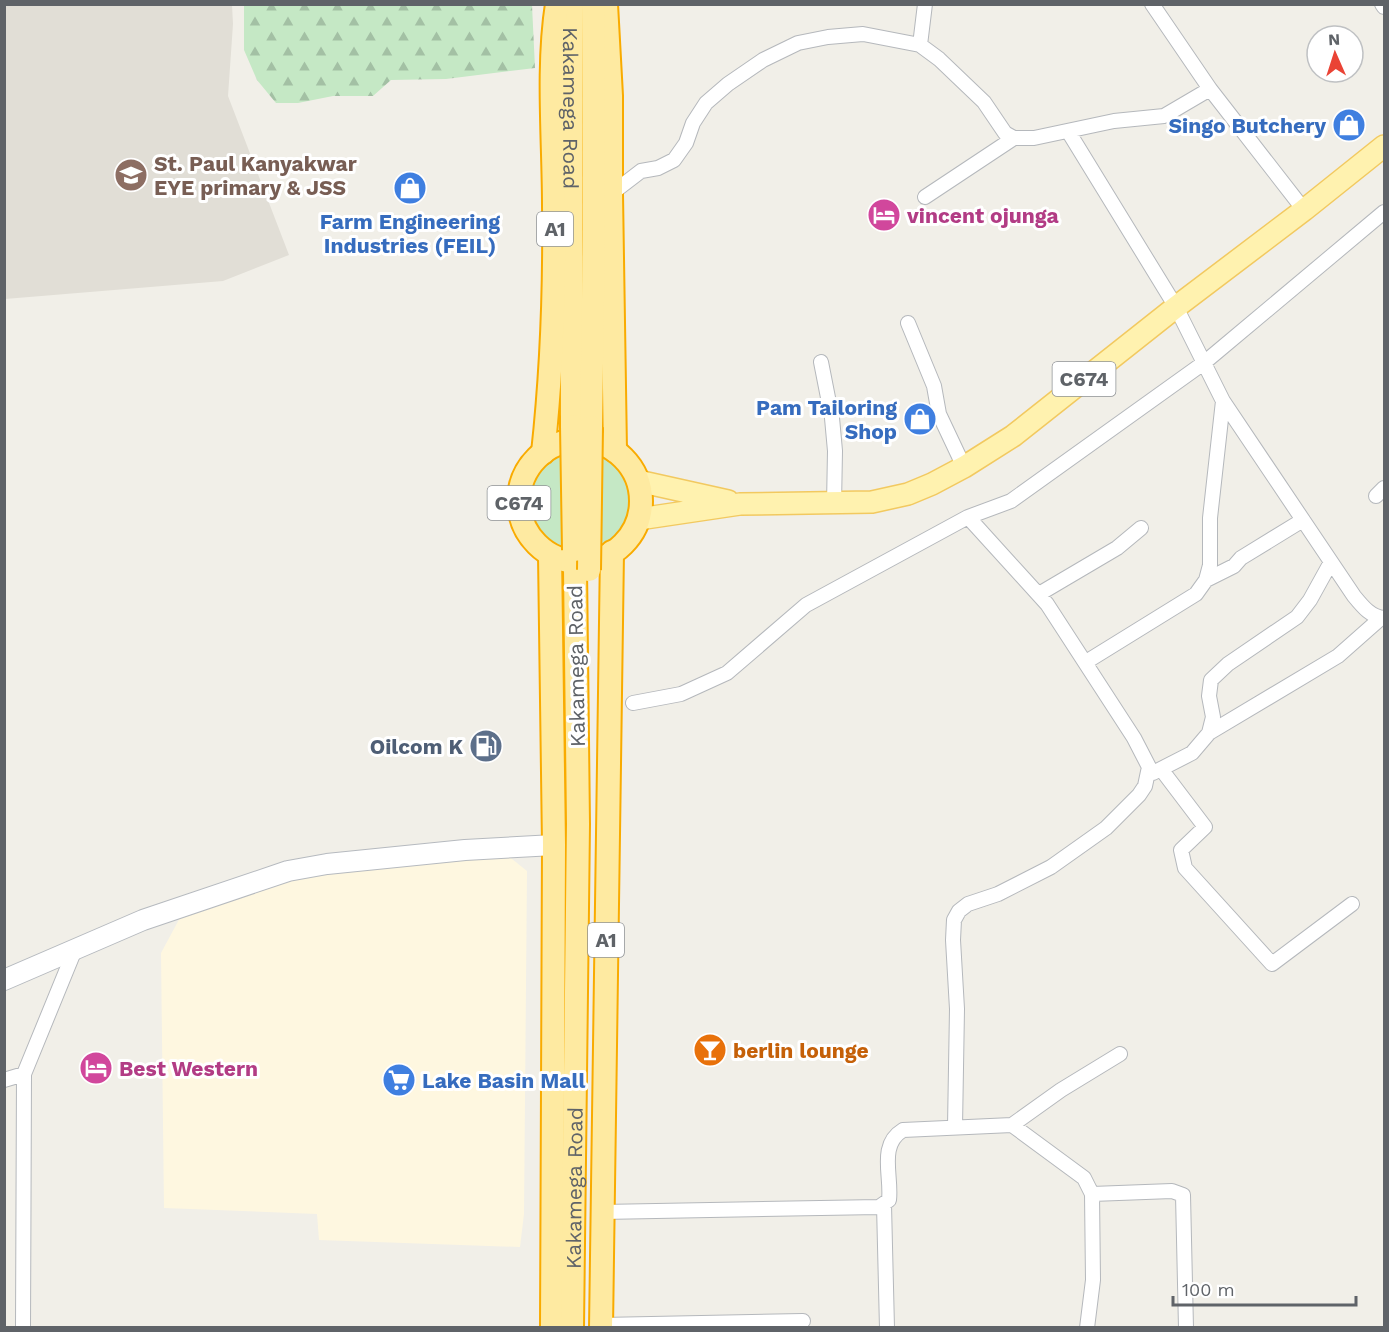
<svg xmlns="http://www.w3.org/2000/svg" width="1389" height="1332" font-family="'Work Sans',sans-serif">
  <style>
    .commercial { fill: #fef7e0 }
    .education { fill: #e1ded6 }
    .forest { fill: url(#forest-firs) }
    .park { fill: #c5e8c5 }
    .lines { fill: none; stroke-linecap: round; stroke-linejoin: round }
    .minor-casing { stroke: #b5b8bc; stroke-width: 16 }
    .secondary-casing { stroke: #b6babf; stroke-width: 22 }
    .primary-casing { stroke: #f2c960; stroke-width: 24 }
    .trunk-casing { stroke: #f9ab00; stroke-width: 26 }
    .minor { stroke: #fff; stroke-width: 14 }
    .secondary { stroke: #fff; stroke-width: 20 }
    .primary { stroke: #fff2af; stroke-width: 21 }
    .trunk { stroke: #feeaa1; stroke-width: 22 }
    .trunk-bridge-casing { stroke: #f9ab00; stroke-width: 26; stroke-linecap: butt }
    .trunk-bridge { stroke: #feeaa1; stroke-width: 22 }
    .labels { text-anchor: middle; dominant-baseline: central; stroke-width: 6; stroke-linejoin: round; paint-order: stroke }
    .shield { fill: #fff; stroke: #8f9295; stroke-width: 1.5 }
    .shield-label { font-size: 20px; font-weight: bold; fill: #5f6368 }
    .street-label { font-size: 21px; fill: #5f6368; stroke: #fff }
    .shop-label { font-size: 21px; font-weight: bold; fill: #366cbe; stroke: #fff; text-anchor: end }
    .education-label { font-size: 21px; font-weight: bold; fill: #785e54; stroke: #fff; text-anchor: start }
    .hotel-label { font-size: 21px; font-weight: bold; fill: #b23c85; stroke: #fff; text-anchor: start }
    .service-label { font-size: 21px; font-weight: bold; fill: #4e5e75; stroke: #fff; text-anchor: end }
    .food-label { font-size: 21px; font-weight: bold; fill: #c56008; stroke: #fff; text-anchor: start }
  </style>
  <defs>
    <pattern id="forest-firs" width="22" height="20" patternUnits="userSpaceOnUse" patternTransform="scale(1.5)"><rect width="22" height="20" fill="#c5e8c5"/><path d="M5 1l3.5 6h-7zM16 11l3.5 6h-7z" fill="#a3c0a4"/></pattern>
  </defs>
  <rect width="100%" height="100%" fill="#f1efe8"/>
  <!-- commercial -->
  <path class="commercial" d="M 507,855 L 527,871 L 524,1214 L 520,1247 L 319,1240 L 317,1214 L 164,1208 L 161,953 L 182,914 L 218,901 L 275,887 L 295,878 Z"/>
  <!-- education -->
  <path class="education" d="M 5,4 L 232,5 L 233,24 L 228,96 L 289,255 L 223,281 L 5,299 Z"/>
  <!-- forest -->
  <path class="forest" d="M 244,5 L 532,5 L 535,68 L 446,79 L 391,80 L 373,96 L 333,96 L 298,103 L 276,103 L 257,80 L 244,50 Z"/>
  <!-- park -->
  <path class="park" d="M530 501a51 51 0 1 1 102 0a51 51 0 1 1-102 0Z"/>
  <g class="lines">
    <!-- minor casing -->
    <g class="minor-casing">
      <path id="minor" d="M 1152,4 L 1210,89
        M 1382,4 L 1384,7
        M 920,45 L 925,4
        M 1068,131 L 1176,307 L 1223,401 L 1354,596 C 1363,607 1371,617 1384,618
        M 611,194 L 641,171 L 658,168 L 674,160 L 686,143 L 693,123 L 706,103 L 728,84 L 763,60 L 798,43 L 828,37 L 863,34 L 920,45 L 939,59 L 984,102 L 1005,133 L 1014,138 L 1034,138 L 1114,121 L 1164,116 L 1210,89 L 1304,210
        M 925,197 L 1014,138
        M 908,323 L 934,386 L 939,414 L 964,467
        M 821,362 L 832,418 L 835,451 L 834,504
        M 1376,496 L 1384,488
        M 1206,580 L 1234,566 L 1241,558 L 1303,520
        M 1039,594 L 1117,548 L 1141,528
        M 1086,662 L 1196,594 L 1206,580 L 1210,565 L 1210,518 L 1223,401
        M 633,703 L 681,694 L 727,673 L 806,605 L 968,517 L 1011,501 L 1205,362 L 1384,212
        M 1209,733 L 1338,656 L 1381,618
        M 1161,769 L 1205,827 L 1181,850 L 1185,868 L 1272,964 L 1352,904
        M 1153,773 L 1192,753 L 1209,733 L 1213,717 L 1209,696 L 1211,680 L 1228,664 L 1297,617 L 1310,600 L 1331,562
        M 4,1080 L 24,1074
        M 1012,1125 L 1061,1090 L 1120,1054
        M 955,1127 L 957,1009 L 953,940 L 954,920 L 959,911 L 968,904 L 998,894 L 1051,867 L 1106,828 L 1139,795 L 1145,786 L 1149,767 L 1134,738 L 1047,604 L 968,517
        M 1092,1194 L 1172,1191 L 1183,1195 L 1186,1328
        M 884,1205 L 887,1328
        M 602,1212 L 879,1207 L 889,1200 C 892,1176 878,1145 903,1130 L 1012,1125 L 1084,1178 L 1092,1194 L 1093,1280 L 1087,1328
        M 601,1325 L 803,1321
        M 23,1328 L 24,1074 L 76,947"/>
    </g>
    <!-- secondary casing -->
    <g class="secondary-casing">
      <path id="secondary" d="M 4,980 L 143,920 L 288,871 L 327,864 L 465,850 L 554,845"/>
    </g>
    <!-- primary casing -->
    <g class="primary-casing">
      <path id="primary" d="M 638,481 L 728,501
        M 639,519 L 740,504 L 872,502 L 908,494 L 932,484 L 964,467 L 1013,436 L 1176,307 L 1304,210 L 1384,146"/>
    </g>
    <!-- trunk casing -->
    <g class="trunk-casing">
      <g id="trunk">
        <path id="s1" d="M 571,4 L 572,426"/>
        <path d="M 606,4 L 611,96 L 611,194 L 615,451"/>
        <path d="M 591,427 L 594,236 L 593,4"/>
        <circle cx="580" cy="501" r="61"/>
        <path d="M 543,453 C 552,371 555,288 554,206 C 554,142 547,67 557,4"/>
        <path d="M 550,555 L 554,845 L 552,1328"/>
        <path id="s2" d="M 572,1328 L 578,824 L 575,569"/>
        <path d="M 601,1328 L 612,552"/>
      </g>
    </g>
    <!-- minor -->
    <use href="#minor" class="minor"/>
    <!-- secondary -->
    <use href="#secondary" class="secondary"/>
    <!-- primary -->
    <use href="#primary" class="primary"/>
    <!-- trunk -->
    <use href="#trunk" class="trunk"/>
    <!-- trunk-bridge casing -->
    <g class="trunk-bridge-casing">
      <path id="trunk-bridge" d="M 572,426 L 574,550
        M 589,570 L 591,427"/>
    </g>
    <!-- trunk-bridge -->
    <use href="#trunk-bridge" class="trunk-bridge"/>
  </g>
  <!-- icons -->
  <defs>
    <g id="shop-disc" transform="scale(1.725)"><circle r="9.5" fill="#3f7fe0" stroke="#fff"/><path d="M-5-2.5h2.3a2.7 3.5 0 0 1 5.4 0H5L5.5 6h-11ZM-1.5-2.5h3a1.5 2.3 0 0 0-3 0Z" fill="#fff"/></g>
    <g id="school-disc" transform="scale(1.725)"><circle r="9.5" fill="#8d6e63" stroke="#fff"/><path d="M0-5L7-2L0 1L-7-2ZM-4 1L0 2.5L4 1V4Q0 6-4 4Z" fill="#fff"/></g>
    <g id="hotel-disc" transform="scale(1.725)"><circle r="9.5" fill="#d1479c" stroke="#fff"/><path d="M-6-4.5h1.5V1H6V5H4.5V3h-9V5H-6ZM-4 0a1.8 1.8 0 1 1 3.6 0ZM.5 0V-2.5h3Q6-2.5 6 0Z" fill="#fff"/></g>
    <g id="fuel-disc" transform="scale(1.725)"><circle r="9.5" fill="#5c6f8a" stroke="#fff"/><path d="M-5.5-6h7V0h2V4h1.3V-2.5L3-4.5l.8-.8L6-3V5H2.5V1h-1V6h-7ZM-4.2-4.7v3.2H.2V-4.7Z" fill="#fff"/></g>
    <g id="bar-disc" transform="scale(1.725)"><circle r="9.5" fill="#e8710a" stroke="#fff"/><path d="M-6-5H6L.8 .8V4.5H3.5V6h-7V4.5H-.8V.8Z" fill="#fff"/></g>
    <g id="supermarket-disc" transform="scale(1.725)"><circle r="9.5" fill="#3f7fe0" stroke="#fff"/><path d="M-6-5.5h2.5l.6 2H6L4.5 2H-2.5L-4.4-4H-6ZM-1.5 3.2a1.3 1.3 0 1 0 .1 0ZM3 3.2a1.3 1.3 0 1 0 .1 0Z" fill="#fff"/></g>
  </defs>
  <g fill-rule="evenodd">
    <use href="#shop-disc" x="1349" y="125"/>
    <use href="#school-disc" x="131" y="175"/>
    <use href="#shop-disc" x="410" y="188"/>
    <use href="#hotel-disc" x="884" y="215"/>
    <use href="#shop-disc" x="920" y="419"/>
    <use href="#fuel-disc" x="486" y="746"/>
    <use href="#bar-disc" x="710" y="1050"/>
    <use href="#hotel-disc" x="96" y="1068"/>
    <use href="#supermarket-disc" x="399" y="1080"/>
  </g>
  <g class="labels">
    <!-- shield labels -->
    <g class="shield">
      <rect x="537" y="212" width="36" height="34" rx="4.5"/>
      <rect x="1052.5" y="362" width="63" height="34" rx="4.5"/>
      <rect x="487.5" y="486" width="63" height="34" rx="4.5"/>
      <rect x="588" y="923" width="36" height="34" rx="4.5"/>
    </g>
    <g class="shield-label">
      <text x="555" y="229">A1</text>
      <text x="1084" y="379">C674</text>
      <text x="519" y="503">C674</text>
      <text x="606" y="940">A1</text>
    </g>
    <!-- street labels -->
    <g class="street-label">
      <text stroke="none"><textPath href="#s1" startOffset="104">Kakamega Road</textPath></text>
      <text transform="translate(576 666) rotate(-91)">Kakamega Road</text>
      <text stroke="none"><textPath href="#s2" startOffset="140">Kakamega Road</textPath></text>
    </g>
    <!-- shop labels -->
    <g class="shop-label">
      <text x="1326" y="125">Singo Butchery</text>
      <text x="410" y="221" text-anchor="middle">Farm Engineering<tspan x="410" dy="24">Industries (FEIL)</tspan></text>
      <text x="897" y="407">Pam Tailoring<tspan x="897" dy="24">Shop</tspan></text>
      <text x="422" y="1080" text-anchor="start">Lake Basin Mall</text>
    </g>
    <!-- education labels -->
    <g class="education-label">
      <text x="154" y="163">St. Paul Kanyakwar<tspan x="154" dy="24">EYE primary &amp; JSS</tspan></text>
    </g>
    <!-- hotel labels -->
    <g class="hotel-label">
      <text x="907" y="215">vincent ojunga</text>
      <text x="119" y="1068">Best Western</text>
    </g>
    <!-- service labels -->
    <g class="service-label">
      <text x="463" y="746">Oilcom K</text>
    </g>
    <!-- food labels -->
    <g class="food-label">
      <text x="733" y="1050">berlin lounge</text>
    </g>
  </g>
  <!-- border -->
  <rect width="1389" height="1332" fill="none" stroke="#5f6368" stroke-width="12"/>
  <!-- north arrow -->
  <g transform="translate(1335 54) rotate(357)"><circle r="28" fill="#ffffff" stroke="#bfc1c3" stroke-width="1.5"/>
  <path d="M0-4.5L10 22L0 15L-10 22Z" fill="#ea4335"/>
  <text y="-9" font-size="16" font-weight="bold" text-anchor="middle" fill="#5f6368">N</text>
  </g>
  <!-- scale -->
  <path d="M1173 1296v9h183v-9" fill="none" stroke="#5f6368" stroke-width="3"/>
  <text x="1182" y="1296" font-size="18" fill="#5f6368" stroke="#ffffff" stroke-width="4.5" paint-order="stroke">100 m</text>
</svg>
